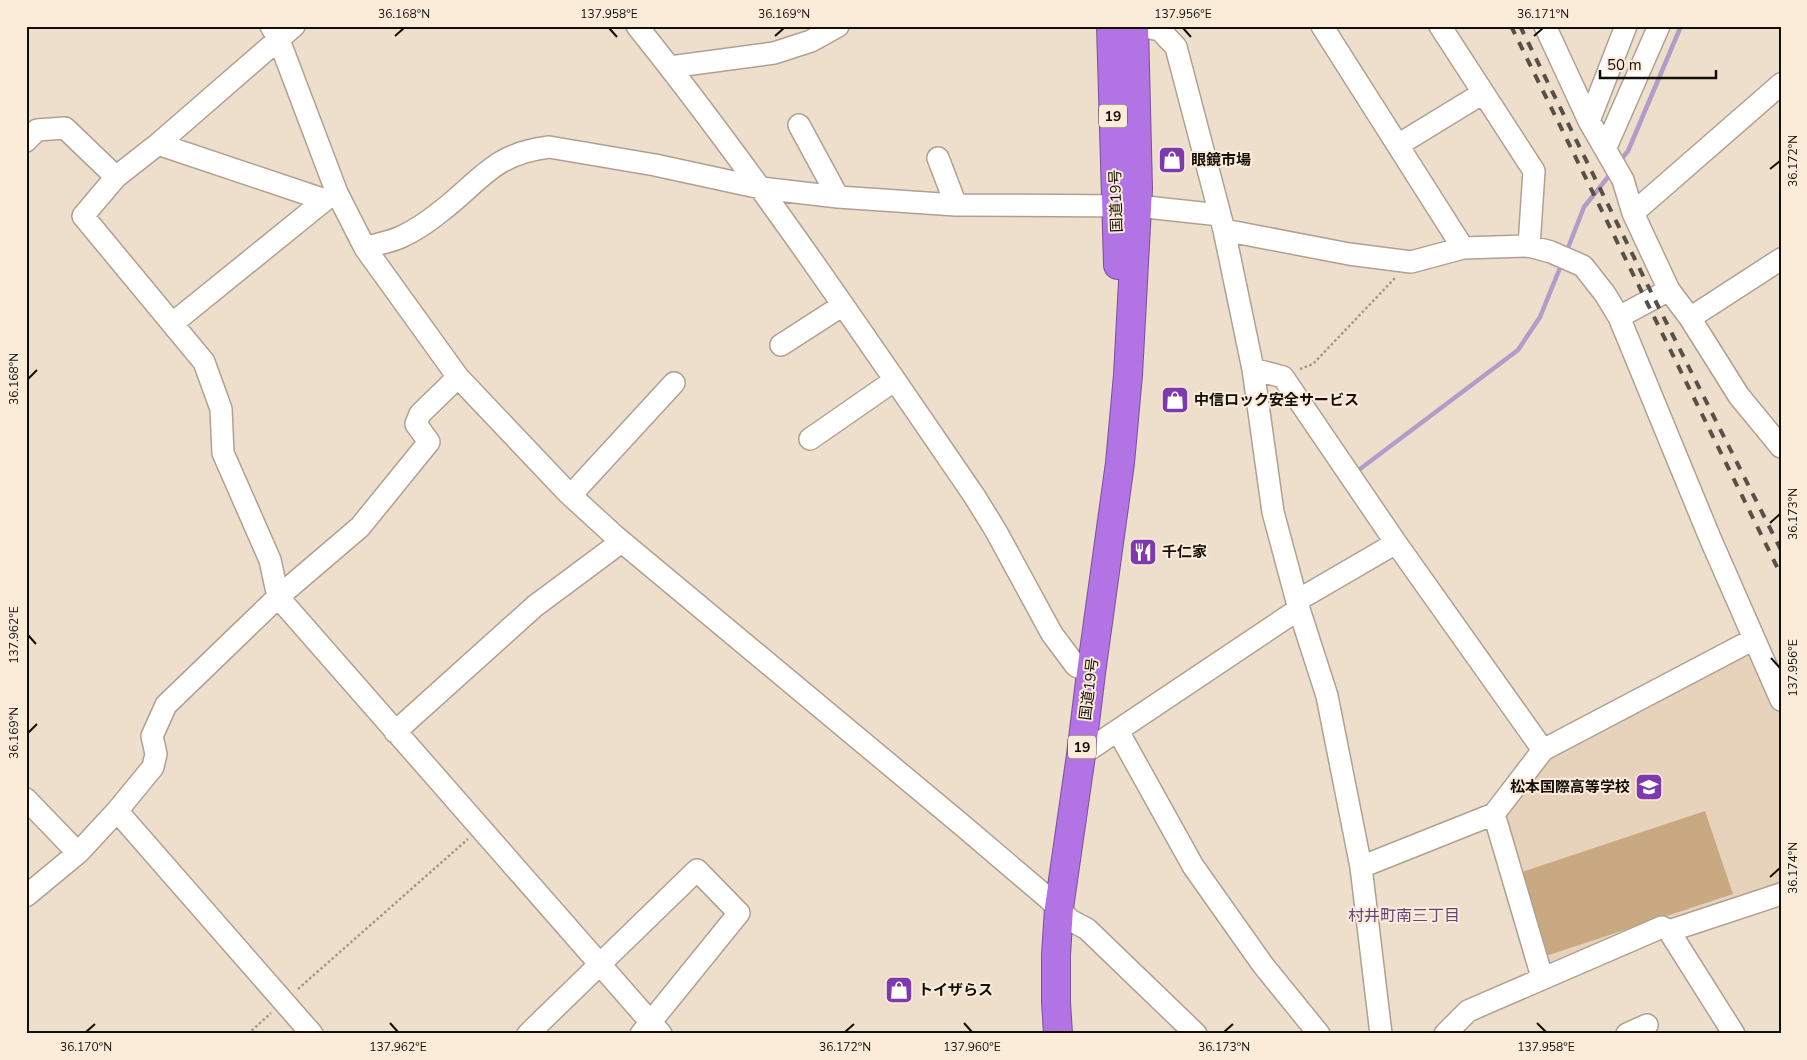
<svg xmlns="http://www.w3.org/2000/svg" width="1807" height="1060" font-family="'Nunito Sans','Noto Sans JP',sans-serif">
  <style>
    .built { fill: #e7d3bb }
    .green { fill: #c9a981 }
    .lines { fill: none; stroke-linecap: round; stroke-linejoin: round }
    .stream { stroke: #b29cc8; stroke-width: 4.5 }
    .minor-casing { stroke: #afa190; stroke-width: 24 }
    .highway-casing { stroke: #7a5098; stroke-width: 30 }
    .path { stroke: #a29789; stroke-width: 2.5; stroke-dasharray: 2.5 2.5; stroke-linecap: butt }
    .minor { stroke: #fff; stroke-width: 21 }
    .highway { stroke: #b274e5; stroke-width: 28 }
    .rail { stroke: #585046; stroke-width: 4; stroke-dasharray: 9 9; stroke-linecap: butt }
    .ticks { fill: none; stroke: #130e08; stroke-width: 2 }
    .labels { text-anchor: middle; dominant-baseline: central; stroke-width: 4; stroke-linejoin: round; paint-order: stroke }
    .shield { fill: #fbecda; stroke: #595147; stroke-width: 1 }
    .shield-label { font-size: 14px; font-weight: bold; fill: #130e08 }
    .poi-label { font-size: 15px; font-weight: bold; fill: #130e08; stroke: #fbecda; text-anchor: start }
    .street-label { font-size: 15px; fill: #130e08; stroke: #fbecda }
    .neighbourhood-label { font-size: 16px; fill: #64447f; stroke: #fbecda }
    .neatline { fill: none; stroke: #130e08; stroke-width: 2 }
    .ticks-label { font-size: 12px; text-anchor: middle; fill: #130e08 }
  </style>
  <rect width="100%" height="100%" fill="#eedfcd"/>
  <!-- built -->
  <path class="built" d="M 1742,649 L 1753,654 L 1781,718 L 1781,889 L 1544,969 L 1498,813 L 1535,761 Z"/>
  <!-- green -->
  <path class="green" d="M 1705,811 L 1733,894 L 1546,956 L 1519,873 Z"/>
  <g class="lines">
    <!-- stream -->
    <path class="stream" d="M 1620,161 L 1628,151 L 1681,26
      M 1566,253 L 1584,207 L 1612,172
      M 1360,469 L 1518,350 L 1540,317 L 1562,263"/>
    <!-- minor casing -->
    <g class="minor-casing">
      <path id="minor" d="M 271,26 L 279,40 L 337,193 L 365,248 L 458,377 L 568,493 L 615,536 L 962,825 L 1049,899 L 1070,920 L 1087,929 L 1196,1034
        M 294,26 L 158,144 L 116,177 L 83,216 L 204,362 L 221,409 L 223,453 L 270,560 L 278,597 L 661,1034
        M 637,26 C 758,177 866,338 975,497 L 996,531 L 1052,634 L 1076,666 L 1091,673
        M 1138,26 L 1160,30 L 1176,47 L 1224,230 L 1253,369 L 1273,512 L 1299,609 L 1327,696 L 1361,867 L 1381,1034
        M 1322,26 L 1463,248
        M 1440,26 L 1534,171 L 1529,246
        M 1545,26 L 1589,121 L 1623,180 L 1633,213 L 1669,290 L 1690,318 L 1739,396 L 1781,447
        M 670,67 L 774,53 L 811,41 L 838,26
        M 1589,121 L 1626,26
        M 799,125 L 838,197
        M 26,141 L 37,130 L 65,128 L 116,177
        M 158,144 L 325,200
        M 1398,145 L 1483,93
        M 1606,147 L 1659,26
        M 938,158 L 956,205
        M 1633,213 L 1781,84
        M 1224,230 L 1349,254 L 1411,262 L 1463,248 L 1529,246 L 1551,252 L 1583,266 L 1605,294 L 1619,317 L 1710,538 L 1781,700
        M 365,248 C 377,244 390,242 401,237 C 414,231 429,221 440,212 C 481,181 492,154 549,147 L 655,165 L 761,188 L 838,197 L 956,205 L 1137,206 L 1220,215
        M 1619,317 L 1669,290
        M 1690,318 L 1781,259
        M 173,323 L 325,200 L 337,193
        M 781,345 L 843,305
        M 1253,369 L 1283,377 L 1396,543 L 1543,750
        M 810,439 L 895,380
        M 571,495 L 674,383
        M 1298,600 L 1396,543
        M 1118,731 L 1193,866 L 1263,965 L 1319,1034
        M 395,732 L 535,606 L 621,542
        M 1081,755 L 1299,609
        M 26,799 L 78,853 L 26,896
        M 117,811 L 312,1034
        M 78,853 L 117,811 L 153,767 L 156,754 L 152,736 L 166,705 L 278,597 L 360,527 L 429,442 L 416,424 L 420,414 L 458,377
        M 1361,867 L 1494,814
        M 1669,931 L 1781,894
        M 1542,977 L 1494,814 L 1543,750 L 1754,639
        M 528,1034 L 697,870 L 739,913 L 641,1034
        M 1445,1034 L 1468,1011 L 1662,927 L 1669,931 L 1734,1034
        M 1627,1034 L 1647,1025"/>
    </g>
    <!-- highway casing -->
    <g class="highway-casing">
      <path id="highway" d="M 1111,26 L 1118,265
        M 1058,1034 L 1056,1002 L 1056,955 L 1059,908 L 1081,755 L 1091,673 L 1120,463 L 1128,375 L 1138,189 L 1134,26"/>
    </g>
    <!-- path -->
    <path class="path" d="M 1300,369 L 1313,364 L 1395,278
      M 298,989 L 468,839
      M 248,1034 L 271,1013"/>
    <!-- minor -->
    <use href="#minor" class="minor"/>
    <!-- highway -->
    <use href="#highway" class="highway"/>
    <!-- rail -->
    <path class="rail" d="M 1511,26 L 1781,575
      M 1520,26 L 1654,298 L 1781,550"/>
  </g>
  <!-- ticks -->
  <path class="ticks" d="M 609,28 L 617,37M 1183,28 L 1191,37M 395,36 L 404,28M 775,36 L 784,28M 1534,36 L 1543,28M 1770,169 L 1780,161M 28,379 L 37,370M 1770,523 L 1780,514M 28,635 L 36,644M 1771,658 L 1780,668M 28,733 L 37,724M 1770,877 L 1780,868M 390,1023 L 398,1032M 964,1023 L 972,1032M 1537,1023 L 1546,1032M 86,1032 L 95,1024M 845,1032 L 854,1024M 1224,1032 L 1233,1024"/>
  <!-- icons -->
  <defs>
    <g id="shop-square" transform="scale(1.4375)"><rect x="-9" y="-9" width="18" height="18" rx="4" fill="#7d39ad" stroke="#fbecda"/><path d="M-5-2.5h2.3a2.7 3.5 0 0 1 5.4 0H5L5.5 6h-11ZM-1.5-2.5h3a1.5 2.3 0 0 0-3 0Z" fill="#fff"/></g>
    <g id="restaurant-square" transform="scale(1.4375)"><rect x="-9" y="-9" width="18" height="18" rx="4" fill="#7d39ad" stroke="#fbecda"/><path d="M-5-6h1v4h1v-4h1v4h1v-4h1v5L-1.5 .5V6h-2V.5L-5-1ZM5-6V6H3V1.5H1.5Q1.5-4 5-6Z" fill="#fff"/></g>
    <g id="school-square" transform="scale(1.4375)"><rect x="-9" y="-9" width="18" height="18" rx="4" fill="#7d39ad" stroke="#fbecda"/><path d="M0-5L7-2L0 1L-7-2ZM-4 1L0 2.5L4 1V4Q0 6-4 4Z" fill="#fff"/></g>
  </defs>
  <g fill-rule="evenodd">
    <use href="#shop-square" x="1172" y="160"/>
    <use href="#shop-square" x="1175" y="400"/>
    <use href="#restaurant-square" x="1143" y="552"/>
    <use href="#school-square" x="1649" y="787"/>
    <use href="#shop-square" x="899" y="990"/>
  </g>
  <g class="labels">
    <!-- shield labels -->
    <g class="shield">
      <rect x="1099" y="104.5" width="28" height="23" rx="4"/>
      <rect x="1068" y="735.5" width="28" height="23" rx="4"/>
    </g>
    <g class="shield-label">
      <text x="1113" y="116">19</text>
      <text x="1082" y="747">19</text>
    </g>
    <!-- poi labels -->
    <g class="poi-label">
      <text x="1191" y="160">眼鏡市場</text>
      <text x="1194" y="400">中信ロック安全サービス</text>
      <text x="1162" y="552">千仁家</text>
      <text x="1630" y="787" text-anchor="end">松本国際高等学校</text>
      <text x="918" y="990">トイザらス</text>
    </g>
    <!-- street labels -->
    <g class="street-label">
      <text transform="translate(1116 201) rotate(-92)">国道19号</text>
      <text transform="translate(1089 689) rotate(-83)">国道19号</text>
    </g>
    <!-- neighbourhood labels -->
    <g class="neighbourhood-label">
      <text x="1404" y="916">村井町南三丁目</text>
    </g>
  </g>
  <!-- border -->
  <rect width="1807" height="1060" fill="none" stroke="#fbecda" stroke-width="55"/>
  <!-- scale -->
  <path d="M1600 70v8h116v-8" fill="none" stroke="#130e08" stroke-width="2.5"/>
  <text x="1607" y="70" font-size="15" fill="#130e08" stroke="#fbecda" stroke-width="4" paint-order="stroke">50 m</text>
  <rect x="28" y="28" width="1752" height="1004" class="neatline"/>
  <g class="ticks-label">
    <text x="404" y="18">36.168°N</text>
    <text x="609" y="18">137.958°E</text>
    <text x="784" y="18">36.169°N</text>
    <text x="1183" y="18">137.956°E</text>
    <text x="1543" y="18">36.171°N</text>
    <text transform="translate(1793 161) rotate(-90)" y="4">36.172°N</text>
    <text transform="translate(14 379) rotate(-90)" y="4">36.168°N</text>
    <text transform="translate(1793 514) rotate(-90)" y="4">36.173°N</text>
    <text transform="translate(14 635) rotate(-90)" y="4">137.962°E</text>
    <text transform="translate(1793 668) rotate(-90)" y="4">137.956°E</text>
    <text transform="translate(14 733) rotate(-90)" y="4">36.169°N</text>
    <text transform="translate(1793 868) rotate(-90)" y="4">36.174°N</text>
    <text x="86" y="1051">36.170°N</text>
    <text x="398" y="1051">137.962°E</text>
    <text x="845" y="1051">36.172°N</text>
    <text x="972" y="1051">137.960°E</text>
    <text x="1224" y="1051">36.173°N</text>
    <text x="1546" y="1051">137.958°E</text>
  </g>
</svg>
